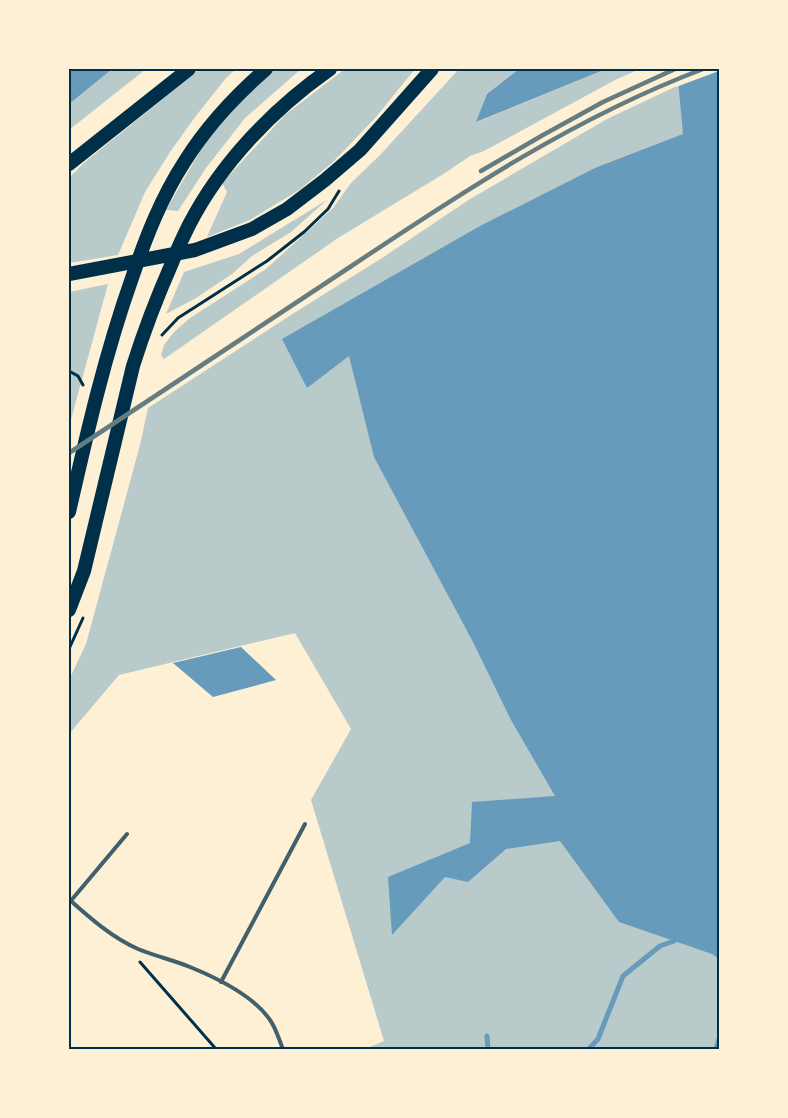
<svg xmlns="http://www.w3.org/2000/svg" width="788" height="1118" font-family="'Roboto Serif',serif">
  <style>
    .green { fill: #b9caca }
    .water { fill: #669bbc }
    .pier { fill: #fdf0d5 }
    .lines { fill: none; stroke-linecap: round; stroke-linejoin: round }
    .stream { stroke: #669bbc; stroke-width: 5 }
    .path { stroke: #003049; stroke-width: 3 }
    .service { stroke: #3f606c; stroke-width: 4 }
    .primary { stroke: #003049; stroke-width: 14 }
    .rail { stroke: #657d81; stroke-width: 4.5 }
    .neatline { fill: none; stroke: #003049; stroke-width: 2 }
  </style>
  <rect width="100%" height="100%" fill="#fdf0d5"/>
  <!-- green -->
  <path class="green" d="M 69,69 L 146,69 L 69,130 Z
    M 200,69 L 236,69 L 226,78 L 195,117 L 170,152 L 145,192 L 118,255 L 69,263 L 69,178 L 85,162 Z
    M 276,69 L 301,69 L 245,118 L 206,168 L 178,211 L 166,210 L 206,141 L 247,95 Z
    M 345,69 L 415,69 L 376,117 L 333,162 L 299,190 L 250,220 L 207,237 L 227,192 L 222,183 L 285,115 Z
    M 459,69 L 519,69 L 487,94 L 477,122 L 606,69 L 640,69 L 617,79 L 484,151 L 470,156 L 445,173 L 338,238 L 164,359 L 161,355 L 164,345 L 174,332 L 190,318 L 266,269 L 333,208 L 351,183 L 380,155 Z
    M 679,85 L 719,99 L 719,1049 L 365,1049 L 384,1041 L 311,800 L 351,729 L 295,633 L 119,675 L 69,734 L 69,680 L 86,644 L 140,445 L 148,408 L 294,313 L 382,258 L 470,199 L 607,119 Z
    M 327,200 L 291,232 L 252,256 L 232,274 L 196,298 L 166,314 L 184,272 L 239,254 Z
    M 108,284 L 69,427 L 69,292 Z"/>
  <!-- water -->
  <path class="water" d="M 74,69 L 112,69 L 69,104 L 69,73 Z
    M 519,69 L 606,69 L 476,122 L 487,94 Z
    M 677,69 L 719,69 L 719,959 L 712,954 L 619,922 L 560,841 L 506,849 L 468,882 L 445,877 L 392,935 L 388,877 L 470,843 L 472,802 L 555,796 L 511,720 L 473,642 L 374,457 L 349,356 L 307,388 L 282,339 L 480,226 L 595,168 L 683,134 Z
    M 241,647 L 276,680 L 213,697 L 173,663 Z"/>
  <!-- pier -->
  <path class="pier" d="M 674,69 L 719,69 L 719,71 L 676,87 Z"/>
  <g class="lines">
    <!-- stream -->
    <path class="stream" d="M 487,1036 L 488,1049
      M 589,1049 L 598,1039 L 623,976 L 660,946 L 674,941
      M 716,1049 L 719,1039"/>
    <!-- path -->
    <path class="path" d="M 162,335 L 178,318 L 267,261 L 304,232 L 328,209 L 339,191
      M 69,371 L 78,376 L 83,385
      M 69,649 L 83,618
      M 140,962 L 216,1049"/>
    <!-- service -->
    <path class="service" d="M 71,901 C 91,919 113,938 138,949 C 155,956 173,960 190,967 C 217,978 253,995 270,1020 C 276,1028 279,1040 283,1049
      M 69,903 L 127,834
      M 221,982 L 305,824"/>
    <!-- primary -->
    <path class="primary" d="M 69,164 L 189,69
      M 69,274 L 195,250 L 252,229 L 287,209 L 325,180 L 360,150 L 432,69
      M 69,512 C 87,433 105,354 132,278 C 146,237 161,198 185,161 C 207,126 235,96 266,69
      M 69,610 L 84,571 L 133,366 C 144,331 157,297 172,263 C 177,250 183,237 189,225 C 221,163 273,109 330,69"/>
    <!-- rail -->
    <path class="rail" d="M 481,171 L 543,135 L 603,102 L 675,69
      M 69,453 C 163,391 256,329 350,267 C 462,192 576,117 703,69"/>
  </g>
  <!-- border -->
  <rect width="788" height="1118" fill="none" stroke="#fdf0d5" stroke-width="141"/>
  <rect x="70" y="70" width="648" height="978" class="neatline"/>
</svg>
